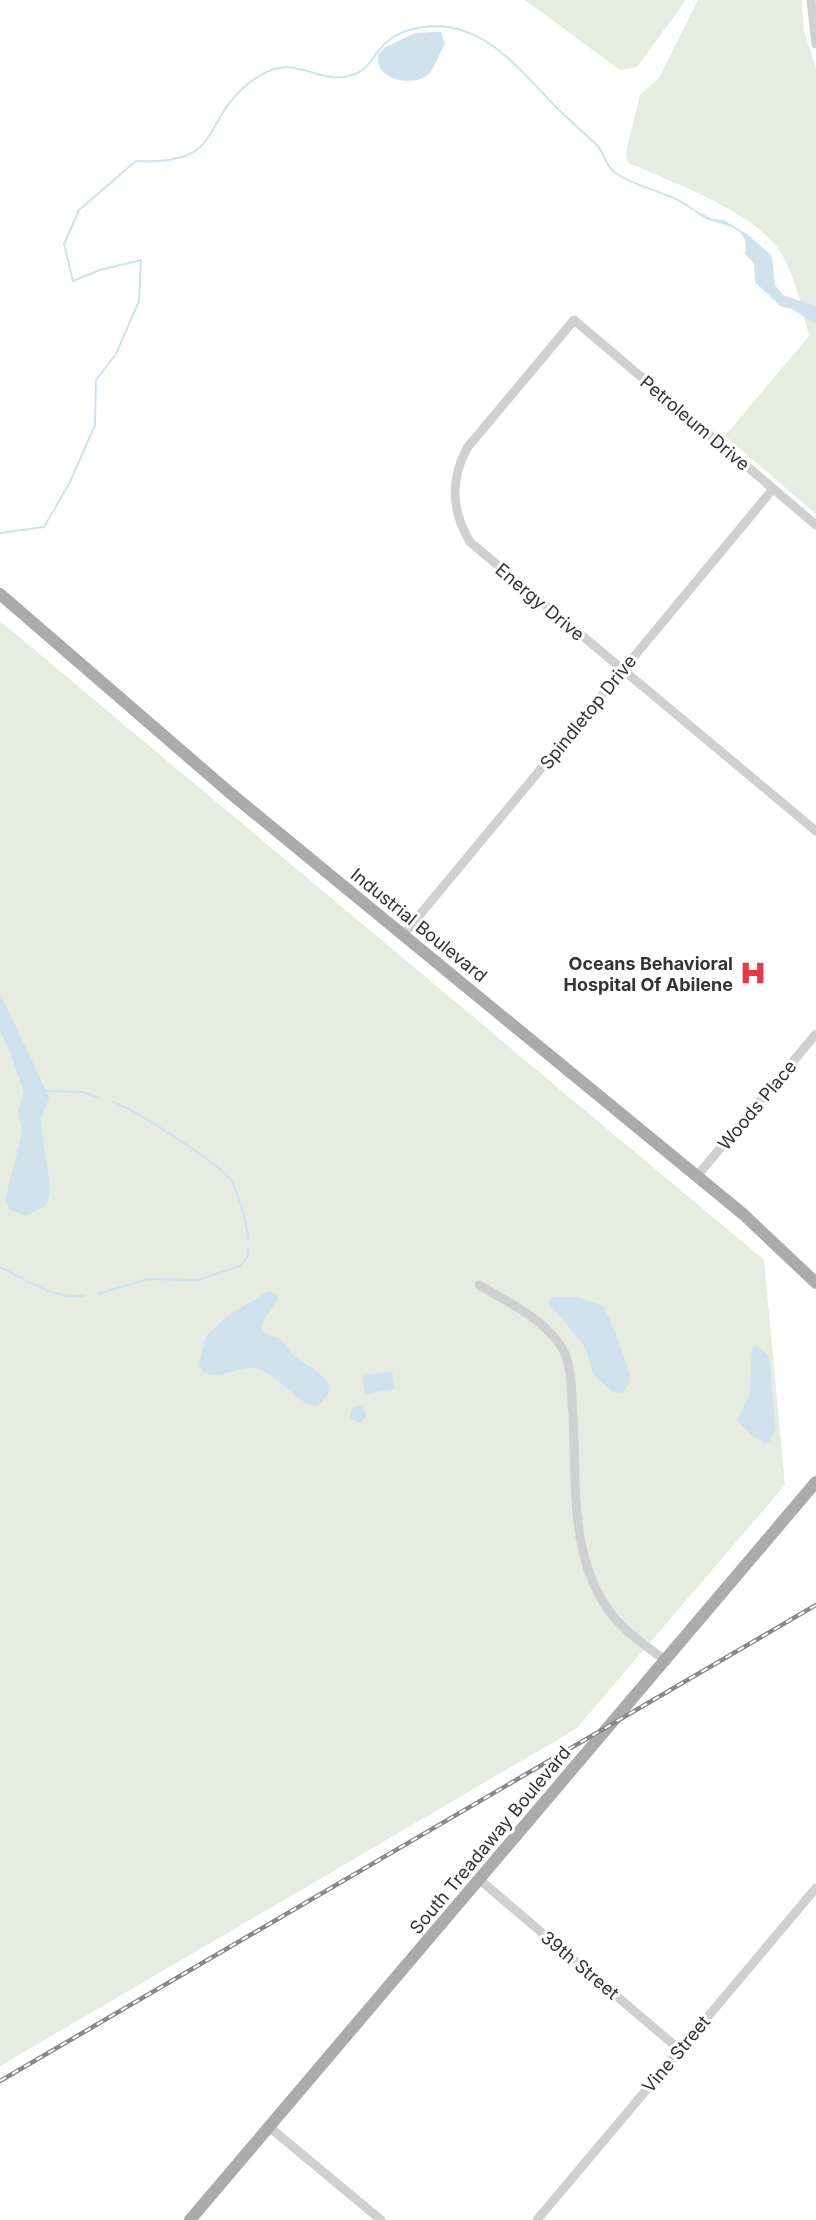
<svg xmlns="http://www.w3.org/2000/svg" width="816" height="2220" font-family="Inter,sans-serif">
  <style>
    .green { fill: #e6ecdf }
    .water { fill: #cfe2ee }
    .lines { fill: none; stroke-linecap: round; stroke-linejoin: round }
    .stream { stroke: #cfe2ee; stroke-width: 2 }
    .minor { stroke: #d0d0d0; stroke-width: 9 }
    .major { stroke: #ababab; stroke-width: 12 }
    .rail-casing { stroke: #888; stroke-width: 4.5 }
    .rail { stroke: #fff; stroke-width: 2; stroke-dasharray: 7; stroke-linecap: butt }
    .labels { text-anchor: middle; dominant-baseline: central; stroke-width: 6; stroke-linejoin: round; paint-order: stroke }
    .street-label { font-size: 18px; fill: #333; stroke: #fff }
    .poi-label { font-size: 18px; font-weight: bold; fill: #333; stroke: #fff; text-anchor: end }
  </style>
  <rect width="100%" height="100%" fill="#fff"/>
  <!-- green -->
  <path class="green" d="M 525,0 L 686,0 L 637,67 L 620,70 Z
    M 698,0 L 802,0 L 804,31 L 816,68 L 816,514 L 725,436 L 809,336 C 802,309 796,278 781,253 C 754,210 672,183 627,162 L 626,152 L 640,95 L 659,78 Z
    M 0,621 L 764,1260 L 785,1485 L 576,1729 L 0,2066 Z"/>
  <!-- water -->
  <path class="water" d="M 435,32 L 441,32 L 445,44 C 440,52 434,69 429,74 C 414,88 374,80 378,55 L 384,48 L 415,33 Z
    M 691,208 L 713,219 L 724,220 L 747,234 L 772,256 L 775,285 L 783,295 L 816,306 L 816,324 L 792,309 L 780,306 L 755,282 L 754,263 L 745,254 C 752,217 708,230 691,208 Z
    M 0,993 L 49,1097 C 47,1106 41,1114 41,1123 C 41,1146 57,1190 45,1206 L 26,1216 L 10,1210 L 5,1200 L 22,1133 L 18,1111 L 24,1092 L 11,1054 L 0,1031 Z
    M 269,1291 L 276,1294 L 278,1300 L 263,1321 L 261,1329 C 267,1337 273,1335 281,1340 C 287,1344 288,1351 293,1355 C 311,1369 347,1383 317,1406 C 299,1406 279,1376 259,1369 C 241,1363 208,1388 199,1365 L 206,1336 L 230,1314 Z
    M 552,1297 L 577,1297 L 603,1306 C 608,1314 630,1369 630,1377 C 630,1384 627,1388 622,1393 L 613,1392 L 593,1374 L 586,1348 L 548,1302 Z
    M 757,1346 L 768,1355 L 770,1363 L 775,1429 L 770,1441 L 765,1443 L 751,1435 L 737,1420 L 750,1393 L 752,1347 Z
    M 392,1371 L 395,1389 L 365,1394 L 362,1376 Z
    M350 1414a8 8 0 1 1 16 0a8 8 0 1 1-16 0Z"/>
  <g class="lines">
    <!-- stream -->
    <path class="stream" d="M 0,533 L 44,527 L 70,482 L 95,425 L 96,380 L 116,354 L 139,301 L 141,260 L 100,270 L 73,281 L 64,244 L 79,210 L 136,161 C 226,165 198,124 249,83 C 297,46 311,87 352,75 C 366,72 372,58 381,48 C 391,35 408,29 424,27 C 482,19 519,69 554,105 C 568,119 583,132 597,145 C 604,153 606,166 614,172 C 637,189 670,191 692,209
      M 44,1091 L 83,1092 L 99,1098
      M 113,1102 C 134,1109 222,1165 232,1182 C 240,1198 247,1223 248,1240
      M 0,1267 C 27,1281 53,1299 84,1296
      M 98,1294 L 148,1279 L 198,1280 L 240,1266 L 248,1256 L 248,1250"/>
    <!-- minor -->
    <path class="minor" d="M 811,0 L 816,44
      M 816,525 L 574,320 L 467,448 C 450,480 451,510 470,542 L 816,831
      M 403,935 L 773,489
      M 697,1176 L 816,1034
      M 479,1285 C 508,1302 544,1319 562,1348 C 573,1366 571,1394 573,1415 C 577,1482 568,1560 613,1616 C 628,1634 647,1647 665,1660
      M 480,1880 L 680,2050
      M 268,2126 L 381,2220
      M 537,2220 L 816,1888"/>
    <!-- major -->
    <path class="major" d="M 0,594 L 229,792 L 743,1214 L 816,1283
      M 190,2220 L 816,1482"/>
    <!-- rail casing -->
    <g class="rail-casing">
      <path id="rail" d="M 0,2081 L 816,1605"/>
    </g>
    <!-- rail -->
    <use href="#rail" class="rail"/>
  </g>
  <!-- icons -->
  <defs>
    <g id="hospital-bare" transform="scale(2.07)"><path d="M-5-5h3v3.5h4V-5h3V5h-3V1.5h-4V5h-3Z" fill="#e63946" stroke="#fff" stroke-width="2.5" paint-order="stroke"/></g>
  </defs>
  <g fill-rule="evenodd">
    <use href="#hospital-bare" x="753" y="973"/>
  </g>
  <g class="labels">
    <!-- street labels -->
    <g class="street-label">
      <text transform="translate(695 423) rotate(40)">Petroleum Drive</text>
      <text transform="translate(540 602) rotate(40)">Energy Drive</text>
      <text transform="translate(588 712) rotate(-51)">Spindletop Drive</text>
      <text transform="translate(419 925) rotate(39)">Industrial Boulevard</text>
      <text transform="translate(757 1105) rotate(-50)">Woods Place</text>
      <text transform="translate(490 1840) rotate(-50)">South Treadaway Boulevard</text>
      <text transform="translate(580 1965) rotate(40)">39th Street</text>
      <text transform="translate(676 2054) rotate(-50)">Vine Street</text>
    </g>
    <!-- poi labels -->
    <g class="poi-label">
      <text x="733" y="963">Oceans Behavioral<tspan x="733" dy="21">Hospital Of Abilene</tspan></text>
    </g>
  </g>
</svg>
